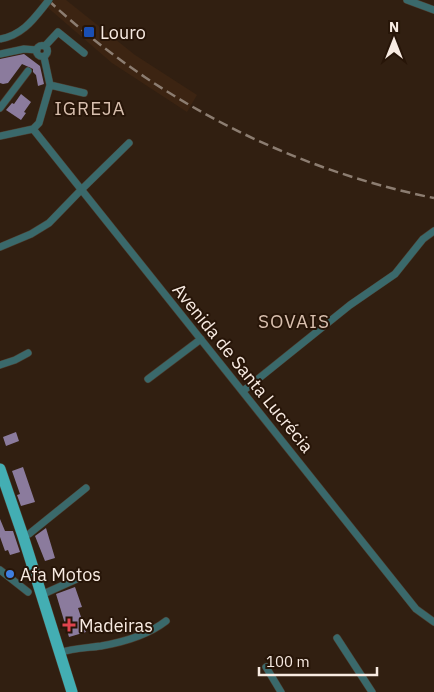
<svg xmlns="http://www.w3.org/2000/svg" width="434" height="692" font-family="'IBM Plex Sans',sans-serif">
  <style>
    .built { fill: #3c2412 }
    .building { fill: #8b7b9d }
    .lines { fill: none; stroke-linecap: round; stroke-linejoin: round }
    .street-casing { stroke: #4d3c2e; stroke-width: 8 }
    .primary-casing { stroke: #4d3c2e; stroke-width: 12 }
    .street { stroke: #3a696b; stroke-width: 7 }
    .primary { stroke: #43aeb3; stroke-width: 11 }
    .rail { stroke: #8c7d71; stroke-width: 2.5; stroke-dasharray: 10 5; stroke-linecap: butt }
    .street-bridge-casing { stroke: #4d3c2e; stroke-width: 8; stroke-linecap: butt }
    .street-bridge { stroke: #3a696b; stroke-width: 7 }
    .transit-dot { fill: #1a4fb4; stroke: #271508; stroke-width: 2 }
    .shop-dot { fill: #3f7fe0; stroke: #271508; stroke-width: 2 }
    .health-dot { fill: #e0444e; stroke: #271508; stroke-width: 2 }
    .labels { text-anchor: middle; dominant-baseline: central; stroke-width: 4; stroke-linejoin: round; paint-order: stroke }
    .poi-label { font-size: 18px; fill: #f8ebe2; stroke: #271508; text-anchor: start }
    .street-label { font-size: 18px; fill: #f8ebe2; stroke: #271508 }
    .neighbourhood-label { font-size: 19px; letter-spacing: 1px; fill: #d8bfae; stroke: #271508 }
  </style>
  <rect width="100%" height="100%" fill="#311f11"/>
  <!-- built -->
  <path class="built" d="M 39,0 L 66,0 L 135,55 L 197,95 L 187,112 L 112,63 Z"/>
  <!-- building -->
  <path class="building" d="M 24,54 L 40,66 L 44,84 L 38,86 L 36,75 L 33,72 L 33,69 L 22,64 L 8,83 L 3,84 L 0,83 L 0,59 Z
    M 21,94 L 31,102 L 24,112 L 26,113 L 21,120 L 6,110 L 12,103 L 14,104 Z
    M 16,432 L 19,441 L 6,446 L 3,437 Z
    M 23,467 L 35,502 L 21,506 L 17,495 L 20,494 L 12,471 Z
    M 0,519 L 5,531 L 13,531 L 20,552 L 10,555 L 8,550 L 5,551 L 0,537 Z
    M 46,528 L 55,558 L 45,561 L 35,536 Z
    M 75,587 L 82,607 L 78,608 L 86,632 L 69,637 L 56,594 Z"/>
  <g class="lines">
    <!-- street casing -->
    <g class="street-casing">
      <path id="street" d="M 407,0 L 434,10
        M36.5 51a5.5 5.5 0 1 1 11 0a5.5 5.5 0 1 1-11 0Z
        M 45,46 L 58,32 L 84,53
        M 0,54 L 24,49 L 37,50
        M 50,85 L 84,93
        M 0,108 L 28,71
        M 33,129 L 416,609 L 434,622
        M 0,136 L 33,129 L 39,123 L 50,85 L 44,57
        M 0,247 L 31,234 L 49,223 L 81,190 L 129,143
        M 0,365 L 15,360 L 28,353
        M 148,379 L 201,339
        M 243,391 L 350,305 L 395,274 L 423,239 L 434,231
        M 23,536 L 29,534 L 86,488
        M 0,570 L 28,592
        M 41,595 L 79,578
        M 337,638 L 372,692
        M 59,653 C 73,648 87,648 101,646 C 124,642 148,635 166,621
        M 266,667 L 281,692"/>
    </g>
    <!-- primary casing -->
    <g class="primary-casing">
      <path id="primary" d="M 0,469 L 23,536 L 72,692"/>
    </g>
    <!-- street -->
    <use href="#street" class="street"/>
    <!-- primary -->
    <use href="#primary" class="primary"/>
    <!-- rail -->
    <path class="rail" d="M 48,0 C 155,100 290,169 434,198"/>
    <!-- street-bridge casing -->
    <g class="street-bridge-casing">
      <path id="street-bridge" d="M 0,39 C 24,35 35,17 49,0"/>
    </g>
    <!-- street-bridge -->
    <use href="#street-bridge" class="street-bridge"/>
  </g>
  <!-- markers -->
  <rect class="transit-dot" x="83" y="26" width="12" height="12" rx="2.5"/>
  <circle class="shop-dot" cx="10" cy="574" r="5"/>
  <path class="health-dot" d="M66.5 617.5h5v5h5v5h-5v5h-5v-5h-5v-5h5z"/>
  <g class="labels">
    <!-- poi labels -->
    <g class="poi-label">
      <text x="100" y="32">Louro</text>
      <text x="20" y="574">Afa Motos</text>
      <text x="79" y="625">Madeiras</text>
    </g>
    <!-- street labels -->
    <g class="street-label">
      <text transform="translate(243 368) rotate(51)">Avenida de Santa Lucrécia</text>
    </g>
    <!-- neighbourhood labels -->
    <g class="neighbourhood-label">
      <text x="90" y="108">IGREJA</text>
      <text x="294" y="321">SOVAIS</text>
    </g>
  </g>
  <!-- north arrow -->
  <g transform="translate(394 40)" stroke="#271508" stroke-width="4" paint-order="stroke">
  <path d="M0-4L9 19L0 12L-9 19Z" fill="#f8ebe2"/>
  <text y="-8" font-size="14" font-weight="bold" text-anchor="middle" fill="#f8ebe2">N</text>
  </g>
  <!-- scale -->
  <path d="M259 667v8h118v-8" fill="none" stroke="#f8ebe2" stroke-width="2.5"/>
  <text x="266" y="667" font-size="15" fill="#f8ebe2" stroke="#271508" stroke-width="4" paint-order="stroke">100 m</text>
</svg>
